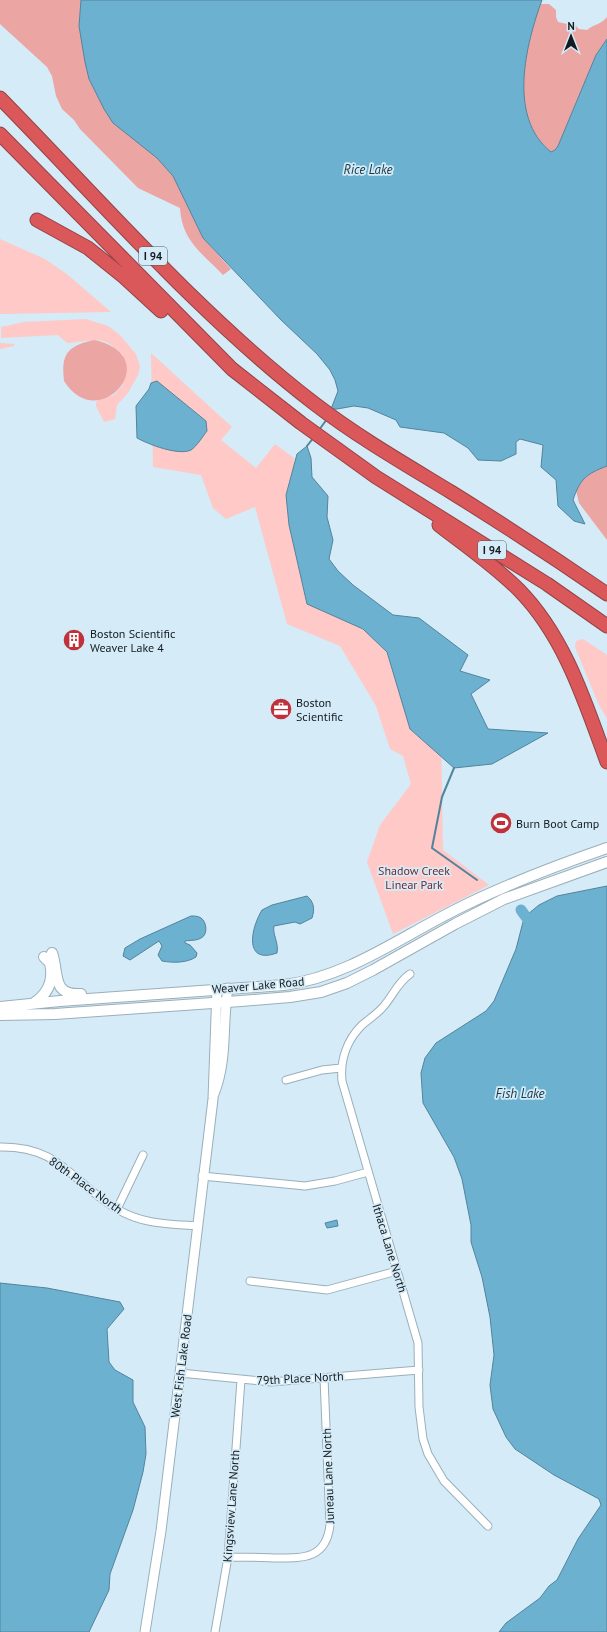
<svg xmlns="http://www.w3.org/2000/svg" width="607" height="1632" font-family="'PT Sans',sans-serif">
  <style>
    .green { fill: #fec9c6 }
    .forest { fill: #eba5a2 }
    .water { fill: #6db1d1; stroke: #52849c }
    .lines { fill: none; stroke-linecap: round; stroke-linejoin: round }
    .stream { stroke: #52849c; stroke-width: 2 }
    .river { stroke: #6db1d1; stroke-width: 11 }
    .minor-casing { stroke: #9aafba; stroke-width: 9 }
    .tertiary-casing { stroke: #9aafba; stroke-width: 11 }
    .secondary-casing { stroke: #9aafba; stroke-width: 12 }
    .motorway-casing { stroke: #944346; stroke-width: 15 }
    .minor { stroke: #fff; stroke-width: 7 }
    .tertiary { stroke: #fff; stroke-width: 9 }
    .secondary { stroke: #fff; stroke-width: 10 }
    .motorway { stroke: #da585a; stroke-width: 13 }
    .labels { text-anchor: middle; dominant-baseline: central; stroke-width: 3.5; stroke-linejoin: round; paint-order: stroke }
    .shield { fill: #d5ebf7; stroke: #4d5a60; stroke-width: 1 }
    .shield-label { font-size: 11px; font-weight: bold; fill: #131c20 }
    .poi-label { font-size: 12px; fill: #131c20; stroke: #d5ebf7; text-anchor: start }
    .park-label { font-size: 12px; fill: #7a282b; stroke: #d5ebf7 }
    .street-label { font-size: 12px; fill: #131c20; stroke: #d5ebf7 }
    .water-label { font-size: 13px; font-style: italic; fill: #163644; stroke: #d5ebf7 }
  </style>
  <rect width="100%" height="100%" fill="#d5ebf7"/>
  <!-- green -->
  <path class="green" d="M 0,239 L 45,259 L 68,275 L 111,312 L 0,314 Z
    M 86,319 L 108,326 L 120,335 L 136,354 L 140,367 L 138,375 L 128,393 L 117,405 L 115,419 L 104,422 L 96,406 L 96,403 L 98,400 L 114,395 L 123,385 L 123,355 C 118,351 113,346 108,343 C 96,337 80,343 67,343 L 58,335 L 1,338 L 1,327 L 24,322 Z
    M 0,343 L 14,344 L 14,346 L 0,349 Z
    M 151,353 L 232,427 L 221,440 L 256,468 L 275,444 L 294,458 L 294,512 L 441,736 L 443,850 L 489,885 L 393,934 L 367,862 L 380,825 L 411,784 L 403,756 L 390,749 L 376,706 L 340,646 L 287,624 L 255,507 L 226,519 L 213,508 L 201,475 L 153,467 Z
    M 583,639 L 607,655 L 607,719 L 598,703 L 575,647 L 576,641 Z"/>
  <!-- forest -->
  <path class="forest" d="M 0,0 L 81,0 L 79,26 L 89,79 L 96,93 L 139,142 L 157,158 L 173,176 L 203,238 L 231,269 L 223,275 C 202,253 182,241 180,208 L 138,188 L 80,129 L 74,120 L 62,109 L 56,96 L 52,76 L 47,67 L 0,24 Z
    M 540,4 L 549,4 L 556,10 L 556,17 L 558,22 L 576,26 L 579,29 L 587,30 C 594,24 601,25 607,17 L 607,39 L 596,55 L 558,146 L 555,151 L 551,152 C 508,117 525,48 540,4 Z
    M 94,340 C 168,356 99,437 64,381 C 61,354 67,346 94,340 Z
    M 607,466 L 607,540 L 579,503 L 576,490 C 585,475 591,472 607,466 Z"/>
  <!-- water -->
  <path class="water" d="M 81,0 L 542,0 C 526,44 507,117 551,152 L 555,150 L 558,146 L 596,55 L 607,39 L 607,466 C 586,474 580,479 573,500 L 585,524 L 574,521 L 558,506 L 556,480 L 541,467 L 543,445 L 520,439 L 516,442 L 516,454 L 501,461 L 478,460 L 468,448 L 444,433 L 400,427 L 396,420 L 368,408 L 354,406 L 337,409 L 331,409 L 338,391 L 335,380 L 330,370 L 317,354 L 281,320 L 203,238 L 173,176 L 157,158 L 113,123 L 104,109 L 89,79 L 85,62 L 79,26 Z
    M 157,381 L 206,421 L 207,431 C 203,436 197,446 191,450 C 178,456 148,444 137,438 L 136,406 L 149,389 L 151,383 Z
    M 307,446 L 311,458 L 312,477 L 328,496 L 327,517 L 333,540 L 329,559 L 338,571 L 353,585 L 393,615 L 419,618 L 468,655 L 460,671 L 490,680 L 471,694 L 488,729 L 548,733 L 492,764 L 454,768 L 410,729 L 387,652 L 363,629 L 307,604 L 289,525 L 286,495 L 297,454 Z
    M 607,886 L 607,1632 L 499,1632 L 506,1623 L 540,1598 L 549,1586 L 557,1580 L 578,1539 L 601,1505 L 599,1499 L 554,1475 L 515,1449 L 506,1437 L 493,1409 L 490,1385 L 494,1355 L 490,1317 L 482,1277 L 471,1242 L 471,1225 L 462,1179 L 454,1157 L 423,1103 L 421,1073 L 425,1058 L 436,1043 L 486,1011 L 494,1001 L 516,949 L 523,922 L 528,914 L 539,905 L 557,896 Z
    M 307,896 C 314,902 315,909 312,918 L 300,924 L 295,922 L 274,926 C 272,934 279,942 277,953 C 243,965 251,928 262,910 L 272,905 Z
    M 191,916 C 195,916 198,916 201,918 C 207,922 208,935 201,938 C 196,941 190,940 185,941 L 185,943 L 190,945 L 197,953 L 196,957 C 187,963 173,963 162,961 L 158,955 L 162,946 L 159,941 L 130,960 L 123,956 L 125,948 L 140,939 Z
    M 337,1220 L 338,1226 L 327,1228 L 325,1223 Z
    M 0,1283 L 47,1288 L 120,1302 L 124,1309 L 107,1329 L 109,1362 L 115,1370 L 133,1380 L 133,1402 L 145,1427 L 146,1454 L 143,1472 L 133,1510 L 110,1574 L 109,1590 L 89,1632 L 0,1632 Z"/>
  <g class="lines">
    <!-- stream -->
    <path class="stream" d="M 319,430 L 327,419
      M 307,446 L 314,437
      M 454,768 L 442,797 L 432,848 L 477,880"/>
    <!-- river -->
    <path class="river" d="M 521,910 L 534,928"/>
    <!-- minor casing -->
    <g class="minor-casing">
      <path id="minor" d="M 410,974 C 397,983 393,996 383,1007 C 377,1014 369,1019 362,1025 C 347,1040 340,1060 342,1081 L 418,1343 L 419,1407 L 423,1439 L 428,1454 L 444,1481 L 488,1526
        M 286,1080 L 322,1070 L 341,1068
        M 0,1147 C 61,1146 71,1182 117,1209 C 141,1224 169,1224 197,1226
        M 202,1176 L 305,1186 L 335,1181 L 368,1172
        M 117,1209 L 143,1155
        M 250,1281 L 327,1290 L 397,1271
        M 180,1373 L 271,1382 L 419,1370
        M 228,1557 C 243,1557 259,1557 274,1558 C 302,1558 326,1560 330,1525 L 324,1378
        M 215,1632 L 228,1557 L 241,1380"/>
    </g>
    <!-- tertiary casing -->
    <g class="tertiary-casing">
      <path id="tertiary" d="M 214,1094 C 228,1059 222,1024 228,988
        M 145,1632 L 161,1531 L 213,1099 L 217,989"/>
    </g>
    <!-- secondary casing -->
    <g class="secondary-casing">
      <path id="secondary" d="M 52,953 C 59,972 51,996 81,994
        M 34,1003 C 49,993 54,980 50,963 L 44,957
        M 0,1007 L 60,1001 L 284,985 C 347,977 399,938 455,910 C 504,885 555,866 607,848
        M 0,1015 L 55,1014 L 241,1001 L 290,997 L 321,992 L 347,983 L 373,970 L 455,924 L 504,899 L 607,862"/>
    </g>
    <!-- motorway casing -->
    <g class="motorway-casing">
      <path id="motorway" d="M 0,98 C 102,202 199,315 315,404 C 358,437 405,464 451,492 C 504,525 556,559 607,594
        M 0,134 L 232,369 L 301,423 L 376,477 L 547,584 L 607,626
        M 37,220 L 88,248 L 124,277 L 161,311
        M 439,525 C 466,546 495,566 519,590 C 565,637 585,702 607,762"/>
    </g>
    <!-- minor -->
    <use href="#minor" class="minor"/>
    <!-- tertiary -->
    <use href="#tertiary" class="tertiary"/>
    <!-- secondary -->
    <use href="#secondary" class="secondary"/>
    <!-- motorway -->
    <use href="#motorway" class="motorway"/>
  </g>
  <!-- icons -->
  <defs>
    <g id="building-disc" transform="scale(1.15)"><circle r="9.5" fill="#c1313b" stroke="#d5ebf7"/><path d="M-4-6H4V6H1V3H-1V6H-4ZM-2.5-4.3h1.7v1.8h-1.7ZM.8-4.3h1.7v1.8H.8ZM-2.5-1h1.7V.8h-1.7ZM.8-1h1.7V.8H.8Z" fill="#fff"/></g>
    <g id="office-disc" transform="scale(1.15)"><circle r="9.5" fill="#c1313b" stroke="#d5ebf7"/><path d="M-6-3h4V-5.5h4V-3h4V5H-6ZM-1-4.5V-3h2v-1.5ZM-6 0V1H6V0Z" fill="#fff"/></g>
    <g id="stadium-disc" transform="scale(1.15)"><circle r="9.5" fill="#c1313b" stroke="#d5ebf7"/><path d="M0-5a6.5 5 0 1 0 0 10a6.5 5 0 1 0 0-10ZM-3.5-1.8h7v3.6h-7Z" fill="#fff"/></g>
  </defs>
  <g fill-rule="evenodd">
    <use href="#building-disc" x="74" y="640"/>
    <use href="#office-disc" x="281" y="709"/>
    <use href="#stadium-disc" x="501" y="823"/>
  </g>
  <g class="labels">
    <!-- shield labels -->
    <g class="shield">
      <rect x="139" y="247" width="28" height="18" rx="3"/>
      <rect x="478" y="541" width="28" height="18" rx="3"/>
    </g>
    <g class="shield-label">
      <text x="153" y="256">I 94</text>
      <text x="492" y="550">I 94</text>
    </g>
    <!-- poi labels -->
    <g class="poi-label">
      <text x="90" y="633">Boston Scientific<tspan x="90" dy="14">Weaver Lake 4</tspan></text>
      <text x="296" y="702">Boston<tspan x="296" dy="14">Scientific</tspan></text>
      <text x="516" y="823">Burn Boot Camp</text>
    </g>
    <!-- park labels -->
    <g class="park-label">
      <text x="414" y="870">Shadow Creek<tspan x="414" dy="14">Linear Park</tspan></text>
    </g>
    <!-- street labels -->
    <g class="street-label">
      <text transform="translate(258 985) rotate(-5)">Weaver Lake Road</text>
      <text transform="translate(86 1185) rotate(36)">80th Place North</text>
      <text transform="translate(390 1248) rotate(73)">Ithaca Lane North</text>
      <text transform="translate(181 1366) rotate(-83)">West Fish Lake Road</text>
      <text transform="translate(300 1378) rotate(-3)">79th Place North</text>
      <text transform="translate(328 1476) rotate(-92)">Juneau Lane North</text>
      <text transform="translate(231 1506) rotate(-86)">Kingsview Lane North</text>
    </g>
    <!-- water labels -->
    <g class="water-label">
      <text x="368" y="169">Rice Lake</text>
      <text x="520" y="1093">Fish Lake</text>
    </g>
  </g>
  <!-- north arrow -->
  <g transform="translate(571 36)" stroke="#d5ebf7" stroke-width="3" paint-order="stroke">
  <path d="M0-3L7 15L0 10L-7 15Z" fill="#131c20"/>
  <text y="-6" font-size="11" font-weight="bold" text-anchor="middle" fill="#131c20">N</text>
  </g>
</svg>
